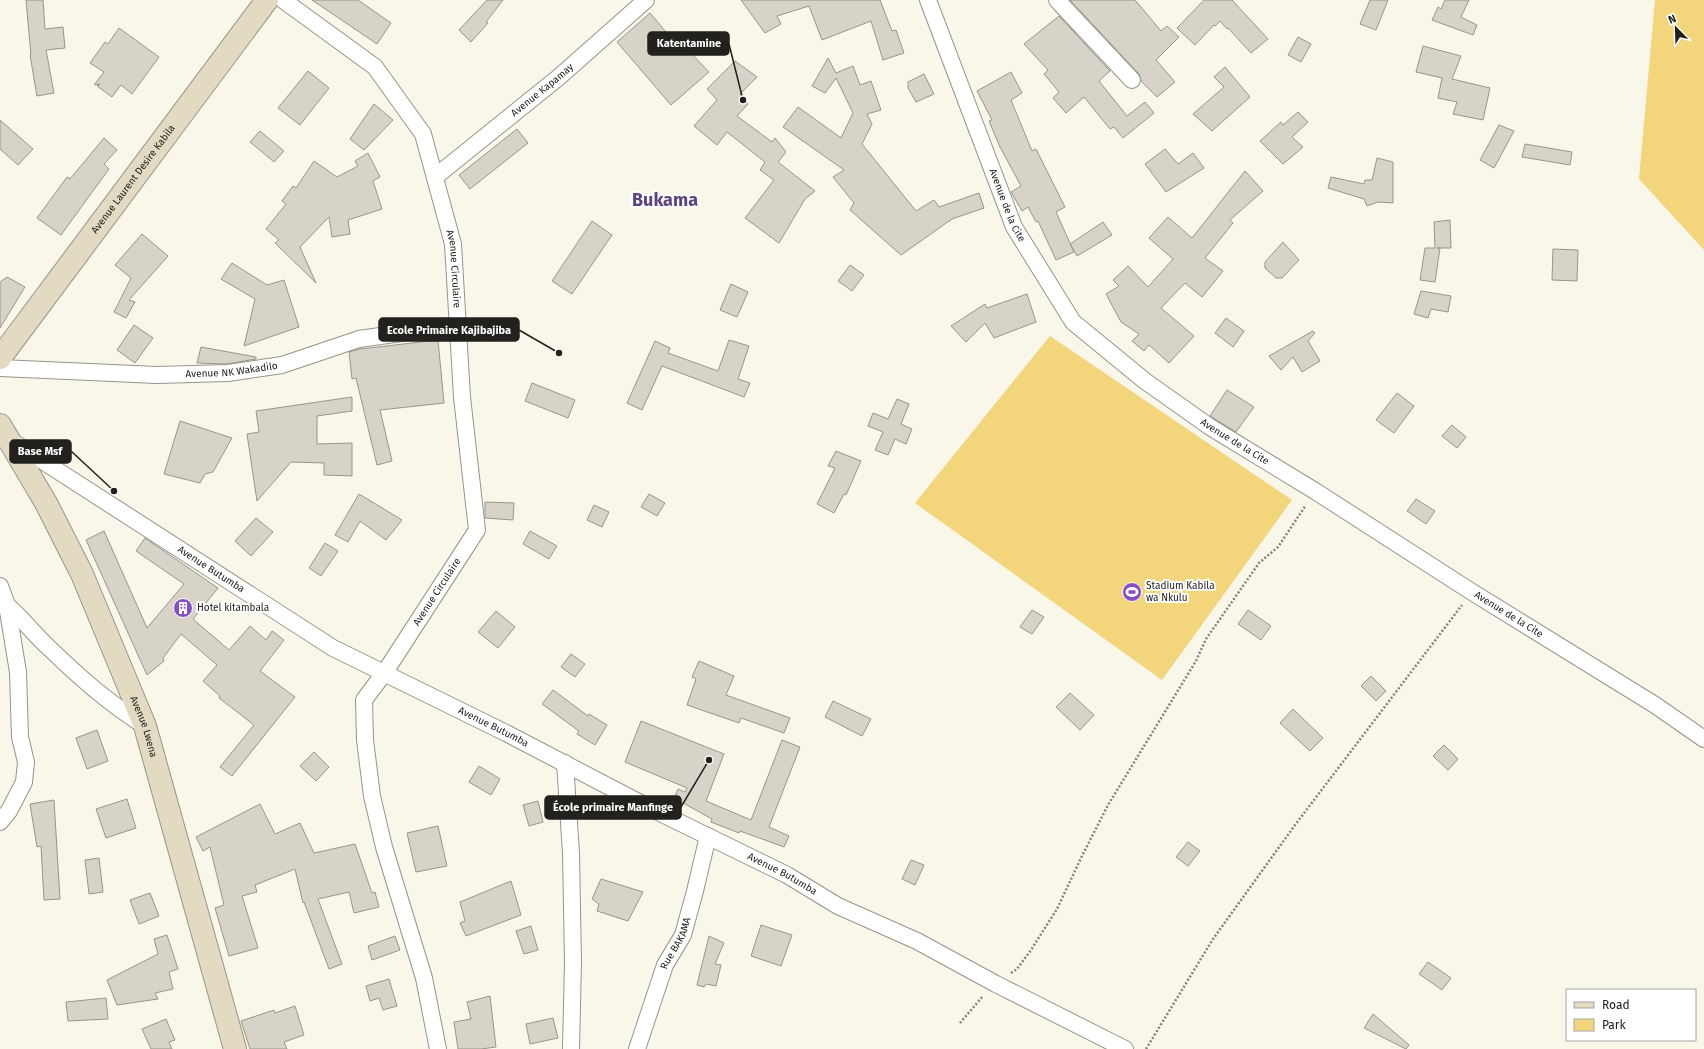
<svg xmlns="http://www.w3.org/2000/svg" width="1704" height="1049" font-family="'Fira Sans',sans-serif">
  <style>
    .green { fill: #f3d57b }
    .building { fill: #d7d3c8; stroke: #98958a }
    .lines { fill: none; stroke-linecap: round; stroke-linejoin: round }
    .minor-casing { stroke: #979489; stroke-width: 18 }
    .secondary-casing { stroke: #979489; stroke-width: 24 }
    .path { stroke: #86837c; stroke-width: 2.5; stroke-dasharray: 2 2; stroke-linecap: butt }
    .minor { stroke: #fff; stroke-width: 16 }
    .secondary { stroke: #e2dac1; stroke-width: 22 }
    .labels { text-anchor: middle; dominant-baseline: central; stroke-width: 4; stroke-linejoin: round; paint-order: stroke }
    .street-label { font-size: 10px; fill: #23211d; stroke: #fff }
    .poi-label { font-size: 10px; fill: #23211d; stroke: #fff; text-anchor: start }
    .town-label { font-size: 18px; font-weight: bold; fill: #5d4481; stroke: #fff }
    .leader { fill: none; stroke: #23211d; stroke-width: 1.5 }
    .callout-dot { fill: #23211d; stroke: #fff; stroke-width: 1.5 }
    .callout { fill: #23211d; stroke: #23211d; stroke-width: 1.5 }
    .callout-label { font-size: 11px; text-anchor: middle; font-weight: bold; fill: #fff }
  </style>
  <rect width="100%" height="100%" fill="#f9f6ea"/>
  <!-- green -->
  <path class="green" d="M 1655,0 L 1704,0 L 1704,250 L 1639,179 Z
    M 1050,336 L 1292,500 L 1162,680 L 915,503 Z"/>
  <!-- building -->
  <path class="building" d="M 26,0 L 43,0 L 45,29 L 63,27 L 65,48 L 46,50 L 54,93 L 37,96 L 30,55 L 31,55 Z
    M 312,0 L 358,0 L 391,23 L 377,44 Z
    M 487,0 L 503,0 L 486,22 L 488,23 L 471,42 L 459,30 Z
    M 741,0 L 880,0 L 892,31 L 896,30 L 904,53 L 883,60 L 871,21 L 822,40 L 809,6 L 777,16 L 781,24 L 765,33 Z
    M 1070,0 L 1135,0 L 1161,31 L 1167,26 L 1179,37 L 1156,60 L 1175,82 L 1157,97 L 1141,81 L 1139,74 Z
    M 1204,0 L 1232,0 L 1268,39 L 1251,53 L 1228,28 L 1227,29 L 1220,21 L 1215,26 L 1214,25 L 1195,45 L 1177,28 Z
    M 1370,0 L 1388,0 L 1376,30 L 1360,24 Z
    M 1445,0 L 1469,0 L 1461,17 L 1477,25 L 1473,35 L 1432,20 L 1438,7 L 1441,9 Z
    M 650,13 L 683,52 L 687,49 L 709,72 L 671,105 L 617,42 Z
    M 1059,16 L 1110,71 L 1099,81 L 1127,116 L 1145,102 L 1154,113 L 1123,138 L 1114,127 L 1110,129 L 1084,97 L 1066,113 L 1053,98 L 1059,92 L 1044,74 L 1048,70 L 1024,44 Z
    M 119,28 L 159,57 L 132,94 L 121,85 L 112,97 L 97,86 L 100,84 L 94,85 L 104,72 L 90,63 L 105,42 L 108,44 Z
    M 1298,37 L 1311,44 L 1301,62 L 1288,55 Z
    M 1423,46 L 1461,56 L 1452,79 L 1490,88 L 1483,120 L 1453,114 L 1457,102 L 1438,98 L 1442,78 L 1416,72 Z
    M 828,58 L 836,73 L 853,66 L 860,85 L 871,81 L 881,110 L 867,114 L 872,124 L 862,144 L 916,211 L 934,200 L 939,207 L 979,193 L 984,208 L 952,219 L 901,255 L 850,210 L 854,203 L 833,177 L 844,170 L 783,127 L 798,107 L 841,138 L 853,113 L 836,78 L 825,93 L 812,86 Z
    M 735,61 L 757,77 L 740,94 L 748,104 L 737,116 L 772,142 L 775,138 L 786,152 L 778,162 L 815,191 L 805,199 L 779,243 L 745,218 L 774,180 L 760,170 L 765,162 L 727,132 L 717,145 L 694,126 L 717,100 L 707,89 Z
    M 1225,67 L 1250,97 L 1212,131 L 1193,114 L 1224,87 L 1214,77 Z
    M 308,71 L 329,88 L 300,125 L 278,108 Z
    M 1011,72 L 1022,93 L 1011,100 L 1032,151 L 1036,149 L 1065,207 L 1056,212 L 1074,252 L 1056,260 L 1038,221 L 1036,222 L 1028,207 L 1022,211 L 1011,192 L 1021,186 L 1000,147 L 989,121 L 992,120 L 977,91 Z
    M 924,74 L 934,94 L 916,102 L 908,88 L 908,82 Z
    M 374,104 L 393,120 L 364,150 L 350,139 Z
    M 1298,112 L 1308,122 L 1292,137 L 1303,147 L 1283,164 L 1260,141 L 1281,122 L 1283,125 Z
    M 0,120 L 33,149 L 18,165 L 0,149 Z
    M 1499,125 L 1514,131 L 1494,168 L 1480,160 Z
    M 517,129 L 528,143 L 470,189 L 459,175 Z
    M 260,131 L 284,151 L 274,162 L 250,142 Z
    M 104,138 L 117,150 L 104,164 L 109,169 L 61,235 L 37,218 L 67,177 L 70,179 Z
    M 1525,144 L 1572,152 L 1570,165 L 1522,157 Z
    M 1165,149 L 1178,164 L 1193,153 L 1204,168 L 1166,192 L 1145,164 Z
    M 368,153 L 380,177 L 373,181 L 382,209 L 348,220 L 350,234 L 332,237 L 329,217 L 300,247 L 316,283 L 275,243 L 279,240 L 266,229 L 286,204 L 282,201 L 293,186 L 296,188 L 314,161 L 337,177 L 358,166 L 355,161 Z
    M 1377,158 L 1393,162 L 1393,203 L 1378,202 L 1367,206 L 1364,199 L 1328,188 L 1331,177 L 1364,184 L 1365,180 L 1372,180 Z
    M 1245,171 L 1263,191 L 1230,220 L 1233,223 L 1205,258 L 1223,271 L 1202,297 L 1185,283 L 1161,308 L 1194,336 L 1169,363 L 1149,345 L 1144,351 L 1132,341 L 1139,334 L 1121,322 L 1106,294 L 1119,286 L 1113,280 L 1128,266 L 1148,287 L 1173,259 L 1149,238 L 1168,217 L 1192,238 Z
    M 1450,220 L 1451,248 L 1437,248 L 1440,248 L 1435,282 L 1420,280 L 1425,248 L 1435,248 L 1434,222 Z
    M 592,221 L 612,235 L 572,294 L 552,281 Z
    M 1103,222 L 1112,235 L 1077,256 L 1070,244 Z
    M 142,234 L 168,256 L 129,300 L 135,302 L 126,318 L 114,312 L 131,278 L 115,265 Z
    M 1283,242 L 1299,260 L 1282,278 L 1276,278 L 1265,268 L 1265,262 Z
    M 1553,249 L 1578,250 L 1577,281 L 1552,280 Z
    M 232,263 L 267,285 L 284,280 L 299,327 L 244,346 L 255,299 L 221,279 Z
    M 850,265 L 864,275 L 852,291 L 838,281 Z
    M 7,277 L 25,287 L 0,328 L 0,282 Z
    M 731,284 L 748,292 L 737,317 L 720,310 Z
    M 1421,291 L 1451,296 L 1448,312 L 1431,309 L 1428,318 L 1414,314 Z
    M 1027,294 L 1036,322 L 994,338 L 985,323 L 966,342 L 951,326 L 985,304 L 987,308 Z
    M 1226,318 L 1244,331 L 1233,347 L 1215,333 Z
    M 134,325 L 153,338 L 135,363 L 117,350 Z
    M 1313,331 L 1315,333 L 1308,341 L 1320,361 L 1302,372 L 1293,357 L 1281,370 L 1269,356 Z
    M 438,340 L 444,403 L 380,410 L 392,461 L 377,465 L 356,378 L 352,379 L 349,352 L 360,349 Z
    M 729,340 L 749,346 L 738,379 L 750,383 L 744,397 L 662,366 L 642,410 L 627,403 L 655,341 L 670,348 L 668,353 L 718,371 Z
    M 201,347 L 256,357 L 256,359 L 227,364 L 197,363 Z
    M 532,383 L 575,400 L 568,418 L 525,401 Z
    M 1227,390 L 1254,407 L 1236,432 L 1210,416 Z
    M 1397,393 L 1414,406 L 1394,433 L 1376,420 Z
    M 352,397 L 352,411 L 317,416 L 317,444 L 352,443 L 352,476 L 324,475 L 324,463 L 291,462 L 257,501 L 247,434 L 259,432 L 256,411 Z
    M 897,399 L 909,404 L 901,424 L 912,429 L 906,444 L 895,439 L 888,455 L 875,450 L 883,432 L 868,426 L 873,413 L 888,419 Z
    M 180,421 L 232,438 L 213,472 L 205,474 L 200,483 L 164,474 Z
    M 1452,425 L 1466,437 L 1457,448 L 1442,436 Z
    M 836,451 L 861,461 L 846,495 L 844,494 L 834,513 L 817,504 L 835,468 L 828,466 Z
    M 359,494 L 402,520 L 386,540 L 360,521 L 348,542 L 335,535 Z
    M 649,494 L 665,503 L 657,516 L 641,507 Z
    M 1416,499 L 1435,511 L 1426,524 L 1407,511 Z
    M 485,502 L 514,503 L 513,520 L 485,518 Z
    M 594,505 L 609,512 L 602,527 L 587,520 Z
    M 256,518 L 273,532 L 251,556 L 235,541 Z
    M 104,531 L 147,628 L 184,584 L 136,551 L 145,538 L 218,588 L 193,619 L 229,650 L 250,626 L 266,640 L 272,631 L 284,640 L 260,671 L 295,697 L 232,776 L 220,767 L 254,725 L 219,698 L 220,696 L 203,681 L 217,665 L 181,634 L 163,658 L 164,661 L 147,675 L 86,540 Z
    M 530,531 L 557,546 L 549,559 L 523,544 Z
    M 325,543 L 338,551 L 321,576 L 309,568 Z
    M 1032,610 L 1044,617 L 1032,634 L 1020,627 Z
    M 1248,610 L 1271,626 L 1261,640 L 1238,624 Z
    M 496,611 L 515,627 L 498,648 L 478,632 Z
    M 571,654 L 585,664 L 575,677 L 561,667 Z
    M 699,661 L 734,676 L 726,695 L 790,718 L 784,733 L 741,718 L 739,723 L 687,705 L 696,679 L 692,677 Z
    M 1371,676 L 1386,691 L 1376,701 L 1361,686 Z
    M 553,690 L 588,716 L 589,714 L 607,725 L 595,745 L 577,734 L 579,731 L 542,704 Z
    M 1070,693 L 1094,715 L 1080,730 L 1056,707 Z
    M 833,701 L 871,719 L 862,736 L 825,717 Z
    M 1293,709 L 1323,738 L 1310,751 L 1280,723 Z
    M 641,721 L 724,754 L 706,801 L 751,820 L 782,740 L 800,747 L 769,827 L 789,836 L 784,847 L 740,831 L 739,833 L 711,822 L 712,819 L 674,798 L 678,789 L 685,792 L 687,788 L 625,762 Z
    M 97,730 L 108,761 L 87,769 L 76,738 Z
    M 1444,745 L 1458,759 L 1448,770 L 1433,756 Z
    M 314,752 L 329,767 L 316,781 L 300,766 Z
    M 479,766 L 500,779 L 491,795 L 469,782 Z
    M 127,799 L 136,828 L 106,838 L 96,809 Z
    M 54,800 L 60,899 L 44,900 L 41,846 L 37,847 L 30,804 Z
    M 538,801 L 543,822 L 529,826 L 523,805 Z
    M 260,804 L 275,834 L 300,823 L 314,853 L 355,844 L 372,893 L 375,892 L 379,907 L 354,913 L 349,892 L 318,899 L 342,964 L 329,969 L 304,902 L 303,903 L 295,869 L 255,885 L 257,892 L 242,896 L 258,948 L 229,956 L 215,908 L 224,905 L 210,847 L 203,851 L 196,837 Z
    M 438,826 L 447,866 L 416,872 L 407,833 Z
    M 1188,842 L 1200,851 L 1188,866 L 1176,857 Z
    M 99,858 L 103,892 L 89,894 L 85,860 Z
    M 911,860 L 924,865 L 915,885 L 902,879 Z
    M 601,879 L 643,892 L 628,921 L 597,911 L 599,904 L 592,899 Z
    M 511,881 L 521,915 L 466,936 L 460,923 L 465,921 L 460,902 Z
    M 150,893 L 159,916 L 139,924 L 130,900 Z
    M 761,925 L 792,935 L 781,966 L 751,956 Z
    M 531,926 L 538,950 L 524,954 L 516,931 Z
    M 167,935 L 178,969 L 169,972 L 173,989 L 155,993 L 158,999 L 117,1005 L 107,980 L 158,954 L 154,939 Z
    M 395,936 L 400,950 L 372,960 L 368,946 Z
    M 709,936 L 724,943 L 715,964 L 721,965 L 716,986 L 706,984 L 704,987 L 697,985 Z
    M 1428,962 L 1451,978 L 1442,990 L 1419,974 Z
    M 389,979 L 397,1006 L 383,1010 L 379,998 L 370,1001 L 366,986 Z
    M 490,996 L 496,1047 L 481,1049 L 458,1049 L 454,1022 L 471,1019 L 467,1002 Z
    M 106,998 L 108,1019 L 68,1021 L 66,1002 Z
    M 295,1006 L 304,1035 L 284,1042 L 287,1049 L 250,1049 L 241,1021 L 274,1010 L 275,1013 Z
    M 1373,1014 L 1409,1045 L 1406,1049 L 1364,1028 Z
    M 553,1018 L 558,1038 L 530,1044 L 526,1024 Z
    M 166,1019 L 175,1040 L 169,1042 L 172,1049 L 151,1049 L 142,1029 Z"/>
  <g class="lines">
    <!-- minor casing -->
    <g class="minor-casing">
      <g id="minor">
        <path id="s1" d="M 283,0 L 375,67 L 423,134 L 453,244 L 462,397 L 477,530 L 385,672 L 364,700 L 365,740 L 372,796 L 384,847 L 424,978 L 438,1049"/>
        <path id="s2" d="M 928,0 L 1014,227 L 1073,322 L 1145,381 L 1210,427 L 1315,491 L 1472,592 L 1655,705 L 1704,739"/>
        <path d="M 1057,0 L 1132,80"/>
        <path id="s3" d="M 435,177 L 559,77 L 646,0"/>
        <path id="s4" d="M 0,368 L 157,375 L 228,373 L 282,365 L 359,339 L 458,325"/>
        <path id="s5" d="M 10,440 L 333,648 L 506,733 L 648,807 L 787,875 L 838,906 L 917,941 L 996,984 L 1125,1049"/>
        <path d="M 0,586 L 7,605 L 18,672 L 20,737 L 26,762 L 24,782 L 9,811 L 0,822"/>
        <path d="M 5,604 C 20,615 32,632 46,645 C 77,675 108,703 145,726"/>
        <path d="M 565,763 L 571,853 L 573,962 L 571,1049"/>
        <path id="s6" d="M 637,1049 L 665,965 L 683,935 L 695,891 L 708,836"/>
      </g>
    </g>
    <!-- secondary casing -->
    <g class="secondary-casing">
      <g id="secondary">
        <path id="s7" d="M 0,358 L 267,0"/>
        <path id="s8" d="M 0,425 L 46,503 L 82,574 L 145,726 L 235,1049"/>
      </g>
    </g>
    <!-- path -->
    <path class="path" d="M 1011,973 L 1017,969 L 1031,950 L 1057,909 L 1081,858 L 1108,805 L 1196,661 L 1206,639 L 1259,563 L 1278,547 L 1306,505
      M 960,1023 L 983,996
      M 1146,1049 L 1213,939 L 1295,825 L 1462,605"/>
    <!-- minor -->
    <use href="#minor" class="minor"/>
    <!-- secondary -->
    <use href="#secondary" class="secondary"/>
  </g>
  <!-- icons -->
  <defs>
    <g id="stadium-disc" transform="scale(1)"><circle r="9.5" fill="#854fc7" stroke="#fff"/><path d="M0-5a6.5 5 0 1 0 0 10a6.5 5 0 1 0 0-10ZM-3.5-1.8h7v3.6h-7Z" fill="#fff"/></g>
    <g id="building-disc" transform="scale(1)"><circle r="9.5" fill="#854fc7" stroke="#fff"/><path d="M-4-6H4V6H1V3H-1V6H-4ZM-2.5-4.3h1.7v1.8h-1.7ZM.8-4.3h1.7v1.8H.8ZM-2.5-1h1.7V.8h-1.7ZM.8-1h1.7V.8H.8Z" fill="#fff"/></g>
  </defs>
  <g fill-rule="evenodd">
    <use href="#stadium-disc" x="1132" y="592"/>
    <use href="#building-disc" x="183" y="608"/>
  </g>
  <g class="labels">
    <!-- street labels -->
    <g class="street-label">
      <text stroke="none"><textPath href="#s3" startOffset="138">Avenue Kapamay</textPath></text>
      <text stroke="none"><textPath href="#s7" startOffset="223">Avenue Laurent Desire Kabila</textPath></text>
      <text stroke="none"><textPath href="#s2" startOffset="220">Avenue de la Cite</textPath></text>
      <text stroke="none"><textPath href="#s1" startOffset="335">Avenue Circulaire</textPath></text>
      <text stroke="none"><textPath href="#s4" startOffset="232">Avenue NK Wakadilo</textPath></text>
      <text stroke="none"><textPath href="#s2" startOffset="556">Avenue de la Cite</textPath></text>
      <text stroke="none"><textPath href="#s5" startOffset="239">Avenue Butumba</textPath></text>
      <text transform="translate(437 592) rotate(-57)">Avenue Circulaire</text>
      <text stroke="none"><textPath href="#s2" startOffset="880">Avenue de la Cite</textPath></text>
      <text stroke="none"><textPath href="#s8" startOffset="335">Avenue Lwena</textPath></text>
      <text stroke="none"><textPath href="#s5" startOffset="563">Avenue Butumba</textPath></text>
      <text stroke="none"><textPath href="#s5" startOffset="887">Avenue Butumba</textPath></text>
      <text stroke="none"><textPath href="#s6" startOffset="113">Rue BAKAMA</textPath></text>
    </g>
    <!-- poi labels -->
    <g class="poi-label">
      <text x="1146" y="586">Stadium Kabila<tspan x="1146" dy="12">wa Nkulu</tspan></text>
      <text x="197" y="608">Hotel kitambala</text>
    </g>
    <!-- town labels -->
    <g class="town-label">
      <text x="665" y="200">Bukama</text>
    </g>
  </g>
  <!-- callouts -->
  <path class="leader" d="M743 100L729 44M559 353L519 330M114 491L71 451M709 760L681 807"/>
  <g class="callout-dot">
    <circle cx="743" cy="100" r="4"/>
    <circle cx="559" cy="353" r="4"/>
    <circle cx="114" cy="491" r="4"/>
    <circle cx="709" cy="760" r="4"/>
  </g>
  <g class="callout">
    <rect x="648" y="32" width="81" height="23" rx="4"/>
    <rect x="379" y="318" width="140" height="23" rx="4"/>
    <rect x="10" y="440" width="61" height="23" rx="4"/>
    <rect x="545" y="796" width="136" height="23" rx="4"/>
  </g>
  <g class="callout-label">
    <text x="689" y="47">Katentamine</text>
    <text x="449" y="334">Ecole Primaire Kajibajiba</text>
    <text x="40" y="455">Base Msf</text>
    <text x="613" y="811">École primaire Manfinge</text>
  </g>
  <!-- legend -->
  <rect x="1566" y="989" width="130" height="52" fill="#ffffff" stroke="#a7a6a5"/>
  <rect x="1574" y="1002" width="20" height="6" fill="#e2dac1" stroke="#a7a6a5"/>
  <text x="1602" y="1009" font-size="12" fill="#23211d">Road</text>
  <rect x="1574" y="1019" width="20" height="12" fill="#f3d57b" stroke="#a7a6a5"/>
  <text x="1602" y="1029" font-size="12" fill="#23211d">Park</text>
  <!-- north arrow -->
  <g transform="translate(1676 28) rotate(337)" stroke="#ffffff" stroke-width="3" paint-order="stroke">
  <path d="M0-3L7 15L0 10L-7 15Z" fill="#23211d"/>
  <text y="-6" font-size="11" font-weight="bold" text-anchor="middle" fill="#23211d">N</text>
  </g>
</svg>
